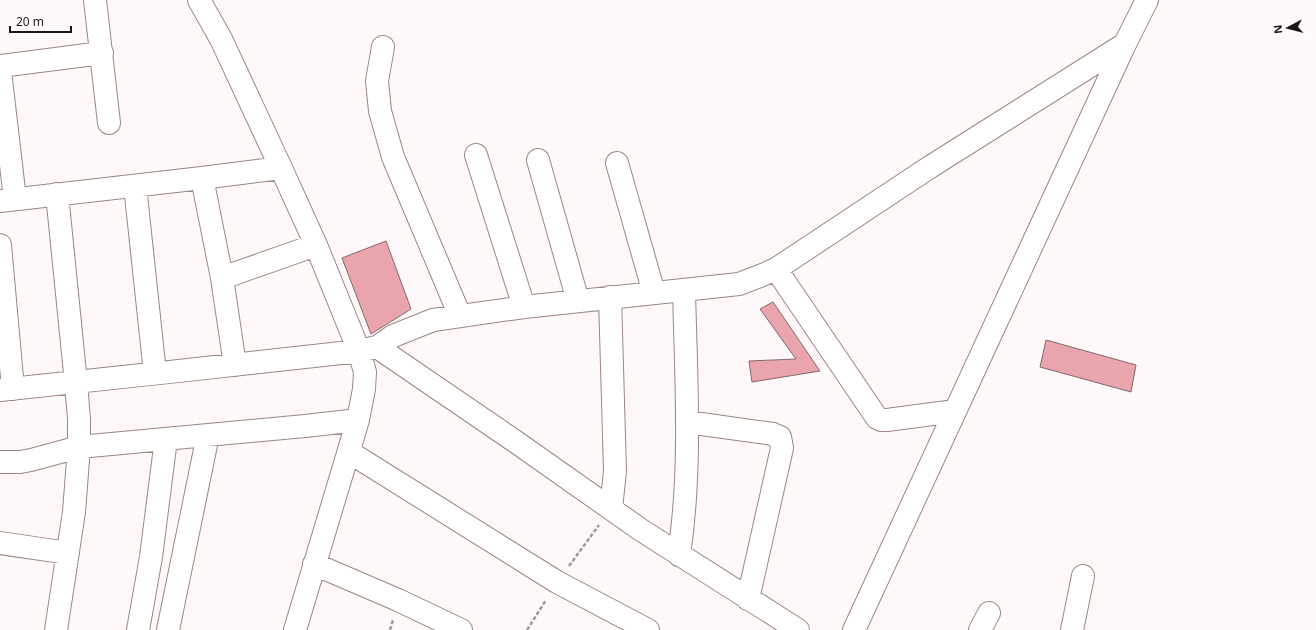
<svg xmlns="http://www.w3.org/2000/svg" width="1316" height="630" font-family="'Noto Sans',sans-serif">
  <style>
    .building { fill: #eaa4ad; stroke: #80696c }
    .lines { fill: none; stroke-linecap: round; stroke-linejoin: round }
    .minor-casing { stroke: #9c857f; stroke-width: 24 }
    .path { stroke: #9f9897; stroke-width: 2.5; stroke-dasharray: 4 2; stroke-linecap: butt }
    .minor { stroke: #fff; stroke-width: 22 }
  </style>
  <rect width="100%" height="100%" fill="#fef9f8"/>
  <!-- building -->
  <path class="building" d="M 386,241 L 411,309 L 371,334 L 342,258 Z
    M 773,302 L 820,371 L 752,382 L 749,361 L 796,359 L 760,309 Z
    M 1046,340 L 1136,365 L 1131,392 L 1040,367 Z"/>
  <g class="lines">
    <!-- minor casing -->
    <g class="minor-casing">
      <path id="minor" d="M 95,0 L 109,123
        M 199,0 L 221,39 L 281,168 L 316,245 L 359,351 L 365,372 L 364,389 L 358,420 L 295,630
        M 383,47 L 377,81 L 380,111 L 393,157 L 460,316
        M 0,66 L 102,53
        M 0,71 L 15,199
        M 476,155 L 524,307
        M 538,160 L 578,301
        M 617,163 L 654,293
        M 202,178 L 222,278 L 235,365
        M 135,186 L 155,373
        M 0,201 L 202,178 L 281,168
        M 0,245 L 13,389
        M 776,269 L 877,418 L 881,420 L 887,420 L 955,411
        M 222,278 L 316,245
        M 610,297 L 615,471 L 611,509
        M 377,347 L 516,442 L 641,530 L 798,630
        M 0,390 C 120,378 239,364 359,351 L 377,347 L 393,336 L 433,320 L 524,307 L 739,284 L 760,276 L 776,269 L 930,167 L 1125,44
        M 687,422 L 773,434 L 780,437 L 782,448 L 748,599
        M 349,452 L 557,582 L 648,630
        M 0,462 L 20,462 L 31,460 L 79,447 L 305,426 L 358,420
        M 0,543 L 68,553
        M 679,555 C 692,468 686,378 684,290
        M 314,564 L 398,600 L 461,630
        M 56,630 L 74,512 L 79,447 L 79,419 L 76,383 L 57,194
        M 138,630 L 151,557 L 166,439
        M 168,630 L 208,435
        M 854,630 L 1125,44 L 1147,0
        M 980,630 L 989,613
        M 1072,630 L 1083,576"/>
    </g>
    <!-- path -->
    <path class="path" d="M 569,566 L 599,525
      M 390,630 L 393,620
      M 527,630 L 546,600"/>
    <!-- minor -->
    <use href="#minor" class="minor"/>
  </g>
  <!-- north arrow -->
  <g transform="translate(1288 28) rotate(263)" stroke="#ffffff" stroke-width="3" paint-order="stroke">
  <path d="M0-3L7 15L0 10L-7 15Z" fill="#1d1513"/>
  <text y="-6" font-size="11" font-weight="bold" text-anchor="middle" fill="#1d1513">N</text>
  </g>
  <!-- scale -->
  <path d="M10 26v6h61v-6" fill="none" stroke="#1d1513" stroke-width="2"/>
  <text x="16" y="26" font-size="12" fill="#1d1513" stroke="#ffffff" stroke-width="3" paint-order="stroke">20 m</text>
</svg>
